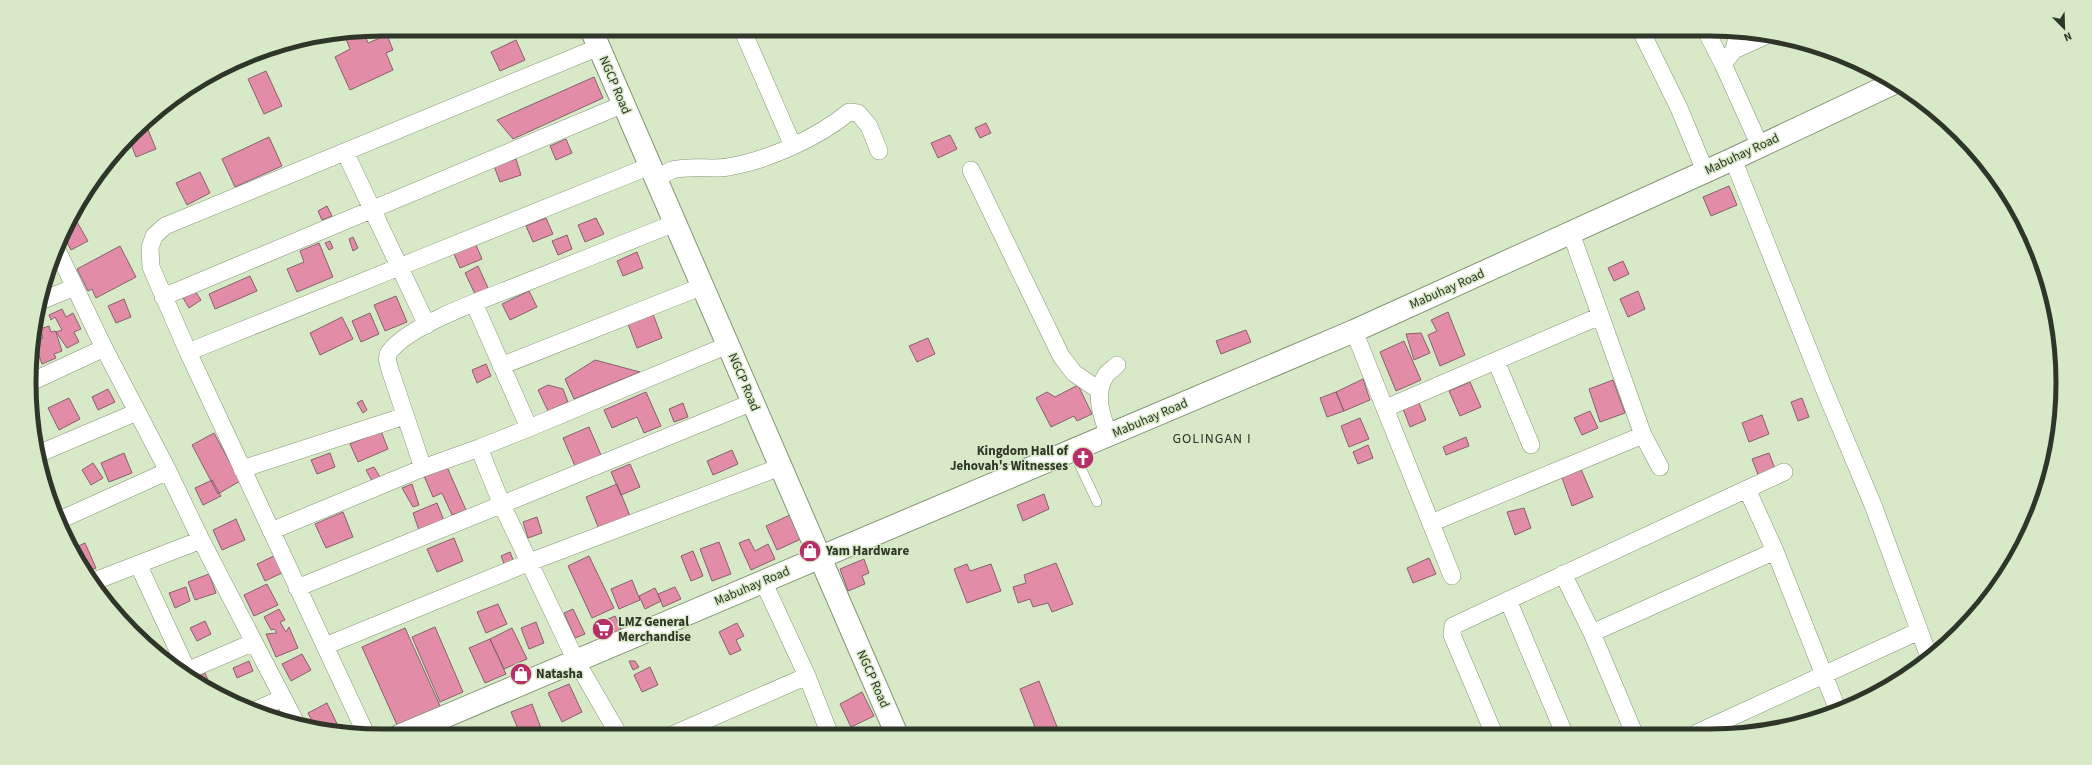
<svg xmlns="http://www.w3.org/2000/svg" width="2092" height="765" font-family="'Source Sans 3',sans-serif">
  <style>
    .building { fill: #e28ca7; stroke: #86626c }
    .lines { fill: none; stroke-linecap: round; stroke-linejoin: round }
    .lane-casing { stroke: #839475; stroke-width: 10 }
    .street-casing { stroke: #839475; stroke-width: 18 }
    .secondary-casing { stroke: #839475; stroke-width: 24 }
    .lane { stroke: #fff; stroke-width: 9 }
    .street { stroke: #fff; stroke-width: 17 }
    .secondary { stroke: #fff; stroke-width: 22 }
    .labels { text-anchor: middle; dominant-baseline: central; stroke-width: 3; stroke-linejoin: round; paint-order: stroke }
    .street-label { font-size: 13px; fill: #2f3629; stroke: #d7e9c7 }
    .poi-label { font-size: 13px; font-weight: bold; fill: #2f3629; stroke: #d7e9c7; text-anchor: start }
    .neighbourhood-label { font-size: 14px; letter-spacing: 1px; fill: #2f3629; stroke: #d7e9c7 }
    .rim { fill: none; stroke: #2f3629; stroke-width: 5 }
  </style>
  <rect width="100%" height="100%" fill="#d7e9c7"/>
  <!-- building -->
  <path class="building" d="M 363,31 L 368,43 L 387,35 L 393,50 L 386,53 L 393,70 L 350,90 L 335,57 L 350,49 L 345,36 Z
    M 516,40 L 525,60 L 500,71 L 491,52 Z
    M 266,71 L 282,106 L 264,114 L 248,79 Z
    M 594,77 L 603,98 L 513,139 L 497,120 Z
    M 986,123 L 991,133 L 980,138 L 975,128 Z
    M 146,125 L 156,149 L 136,157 L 129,139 L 139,128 Z
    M 950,135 L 957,149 L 938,158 L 931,143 Z
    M 269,137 L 282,166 L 235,187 L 222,159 Z
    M 566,139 L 572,153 L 556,160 L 550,146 Z
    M 516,159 L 521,175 L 500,182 L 494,166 Z
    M 200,172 L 210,193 L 187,205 L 176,183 Z
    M 1729,186 L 1737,205 L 1711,216 L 1703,197 Z
    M 327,206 L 332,216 L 322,220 L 318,211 Z
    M 546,218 L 553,234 L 533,242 L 526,226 Z
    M 596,218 L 604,234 L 585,242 L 578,225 Z
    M 77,222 L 88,241 L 71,250 L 63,235 L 65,229 Z
    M 567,235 L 572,249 L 558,255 L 552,241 Z
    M 353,237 L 358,248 L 353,251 L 349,239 Z
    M 474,240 L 482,259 L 460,268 L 452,249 Z
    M 330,241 L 333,248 L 329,250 L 325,243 Z
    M 319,243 L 333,277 L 297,292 L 287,269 L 304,262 L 300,251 Z
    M 120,246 L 136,277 L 96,298 L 92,289 L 88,291 L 77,269 Z
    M 637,252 L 643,268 L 623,276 L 617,261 Z
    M 1623,261 L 1629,274 L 1614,281 L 1608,268 Z
    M 478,266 L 489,290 L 476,296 L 465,273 Z
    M 250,276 L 257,291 L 215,309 L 209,294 Z
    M 195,291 L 201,300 L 189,308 L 183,298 Z
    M 529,291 L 537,307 L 510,320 L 502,304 Z
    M 1638,291 L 1645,309 L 1628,317 L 1620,299 Z
    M 396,296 L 407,322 L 385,331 L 374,305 Z
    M 124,299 L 131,317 L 116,323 L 108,306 Z
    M 62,309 L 66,317 L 73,313 L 81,329 L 74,332 L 79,342 L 67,348 L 56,332 L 62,330 L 55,317 L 51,320 L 49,315 Z
    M 1448,312 L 1465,355 L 1440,366 L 1428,335 L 1437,331 L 1431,320 Z
    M 370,313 L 379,334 L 361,342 L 352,321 Z
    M 653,314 L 662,338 L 637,348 L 628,324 Z
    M 342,317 L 353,339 L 320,355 L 310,333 Z
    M 49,326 L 51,332 L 55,331 L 56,332 L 62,351 L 54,354 L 56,358 L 42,364 L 34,341 L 43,338 L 40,329 Z
    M 1246,330 L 1251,342 L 1221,354 L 1216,341 Z
    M 1421,333 L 1430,353 L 1414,360 L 1406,334 Z
    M 928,338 L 935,354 L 917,362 L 909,346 Z
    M 1404,341 L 1421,380 L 1396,391 L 1380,352 Z
    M 595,360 L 640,372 L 574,399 L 565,379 Z
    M 486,364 L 491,376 L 477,383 L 472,370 Z
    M 1363,379 L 1370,400 L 1344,411 L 1336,392 Z
    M 1613,380 L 1625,413 L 1600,422 L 1589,389 Z
    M 1470,382 L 1481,407 L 1460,416 L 1449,391 Z
    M 548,385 L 563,389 L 568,402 L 548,411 L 538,390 Z
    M 1078,385 L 1092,414 L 1077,421 L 1074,416 L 1051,427 L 1036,398 L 1047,392 L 1055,397 Z
    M 108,389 L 115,402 L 98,410 L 92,397 Z
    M 646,392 L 661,426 L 644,433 L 637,417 L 612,428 L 604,410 Z
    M 1336,392 L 1344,411 L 1327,417 L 1320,398 Z
    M 69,398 L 80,419 L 59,430 L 48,408 Z
    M 1802,398 L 1809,417 L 1798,421 L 1791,402 Z
    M 362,400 L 367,410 L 363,413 L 357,403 Z
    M 683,403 L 688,417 L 674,422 L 669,409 Z
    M 1419,403 L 1426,420 L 1410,427 L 1403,409 Z
    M 1590,411 L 1598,428 L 1582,435 L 1574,418 Z
    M 1762,415 L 1769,434 L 1749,442 L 1742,423 Z
    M 1360,418 L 1369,439 L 1349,447 L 1341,426 Z
    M 589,427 L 601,455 L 575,466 L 563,438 Z
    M 381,431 L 388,449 L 358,462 L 350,444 Z
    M 214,433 L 240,481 L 218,494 L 192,445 Z
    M 1466,437 L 1469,446 L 1446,455 L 1443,447 Z
    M 1368,445 L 1373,458 L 1358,464 L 1353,452 Z
    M 732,450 L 738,464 L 713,475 L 707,461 Z
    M 124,453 L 132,473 L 109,482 L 101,463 Z
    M 330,453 L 335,467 L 317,474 L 311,460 Z
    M 1769,453 L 1776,471 L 1759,477 L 1752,459 Z
    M 93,463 L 103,478 L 91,485 L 82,470 Z
    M 630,464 L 640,487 L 621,495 L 611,472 Z
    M 374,467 L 380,477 L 372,481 L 366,470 Z
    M 447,467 L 466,510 L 452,515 L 442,493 L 433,497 L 424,476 Z
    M 1580,467 L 1593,497 L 1572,506 L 1561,475 Z
    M 212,480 L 221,496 L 203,505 L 195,488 Z
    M 412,484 L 419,505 L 413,507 L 402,488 Z
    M 617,484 L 630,516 L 599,529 L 586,497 Z
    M 1044,494 L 1049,509 L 1023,521 L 1017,505 Z
    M 437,503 L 445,523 L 420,533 L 413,513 Z
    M 1524,508 L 1531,528 L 1515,535 L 1507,512 Z
    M 343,512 L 353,537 L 326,548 L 315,524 Z
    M 790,515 L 801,539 L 777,550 L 766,526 Z
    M 537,517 L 542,533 L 528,538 L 523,522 Z
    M 236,519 L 245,540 L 222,550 L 213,530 Z
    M 454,538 L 463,561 L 437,572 L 427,549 Z
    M 749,539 L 755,551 L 768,544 L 775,559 L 751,570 L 739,543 Z
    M 719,542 L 731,574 L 712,581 L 700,549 Z
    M 85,543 L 96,568 L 86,572 L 74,548 Z
    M 693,551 L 703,576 L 691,581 L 681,556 Z
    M 510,552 L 514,562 L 505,566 L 501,556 Z
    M 278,554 L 286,571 L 265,581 L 257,564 Z
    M 589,556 L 614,608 L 592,618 L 568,566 Z
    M 1429,558 L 1436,574 L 1413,583 L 1407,568 Z
    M 864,559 L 869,573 L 862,576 L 865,584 L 848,591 L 840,569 Z
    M 1056,563 L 1073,604 L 1052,612 L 1048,603 L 1033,607 L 1030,599 L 1018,603 L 1013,587 L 1026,583 L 1024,575 Z
    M 967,564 L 970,571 L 991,564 L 1001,591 L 967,603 L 954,569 Z
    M 209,574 L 216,593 L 195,600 L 188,582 Z
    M 632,580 L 640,600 L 619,609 L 611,589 Z
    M 267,584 L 278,605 L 254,616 L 244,595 Z
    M 186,587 L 190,601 L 175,608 L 169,593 Z
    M 675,587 L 681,599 L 663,607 L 658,594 Z
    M 655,588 L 661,601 L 645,609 L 639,596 Z
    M 498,604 L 507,624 L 486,633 L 477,612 Z
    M 279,609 L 285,620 L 280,622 L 286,632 L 289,627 L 298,648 L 276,657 L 266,634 L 277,633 L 274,629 L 271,630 L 264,617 Z
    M 573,609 L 585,634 L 575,638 L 564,613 Z
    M 615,616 L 621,629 L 603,643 L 595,625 Z
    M 205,621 L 211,634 L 197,641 L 190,628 Z
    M 536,622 L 544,643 L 529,649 L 521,628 Z
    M 737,623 L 744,636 L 736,640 L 741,650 L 730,655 L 719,632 Z
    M 435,627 L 463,692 L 440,702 L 412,637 Z
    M 405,628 L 441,708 L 398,727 L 362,647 Z
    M 512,628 L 527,659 L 504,669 L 490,639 Z
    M 490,639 L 506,674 L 485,683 L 469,648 Z
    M 302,654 L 311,670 L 291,681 L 282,664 Z
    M 249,661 L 253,671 L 237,678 L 233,668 Z
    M 629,661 L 635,661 L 639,667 L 633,670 Z
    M 650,667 L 658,685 L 642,692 L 634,675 Z
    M 205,673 L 210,685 L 207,686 L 198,682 L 196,677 Z
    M 1039,681 L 1059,732 L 1053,735 L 1038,735 L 1020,689 Z
    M 569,684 L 582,712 L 562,722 L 548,693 Z
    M 862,692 L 874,716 L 851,727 L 840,704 Z
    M 327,703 L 340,730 L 315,727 L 308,713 Z
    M 532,704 L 544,736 L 521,736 L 511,712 Z"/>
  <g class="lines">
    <!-- lane casing -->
    <g class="lane-casing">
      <path id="lane" d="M 1073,451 L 1097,502"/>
    </g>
    <!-- street casing -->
    <g class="street-casing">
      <path id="street" d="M 742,29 L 793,146
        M 1640,29 L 1679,108 L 1705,171
        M 1705,29 L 1723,64
        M 1738,33 L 1734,50 L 1723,64 L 1760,146
        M 1734,50 L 1765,36
        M 345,152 L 427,325
        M 1733,159 L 1823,386 L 1873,505 L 1929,657
        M 971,170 L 1061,356 L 1074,373 L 1100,391
        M 656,179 C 661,176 667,172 672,170 C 690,165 710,170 728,167 C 767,161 819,137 849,112 L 858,113 L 869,126 L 879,151
        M 1571,233 L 1643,435 L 1660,467
        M 58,252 L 104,348 L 168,471 L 201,540 L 297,725
        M 163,297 L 624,104
        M 43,300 L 75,287
        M 474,303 L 529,428
        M 1354,331 L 1452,576
        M 188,352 C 342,291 496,227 650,166
        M 1496,361 L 1531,445
        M 501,366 L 703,286
        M 31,382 L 104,348
        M 1386,408 L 1600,316
        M 1109,436 C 1102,417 1093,394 1106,375 C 1108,372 1114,368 1117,365
        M 479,448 L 502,505 L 576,661 L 619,735
        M 38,454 L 137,412
        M 423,468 L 390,370 C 388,363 385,356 391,350 C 411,325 481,300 512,288 C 566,266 621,245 675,223
        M 242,469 L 405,416
        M 1747,489 L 1784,472
        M 62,519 L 168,471
        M 1431,523 L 1643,435
        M 271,531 L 423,468 L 479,448 L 529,428 L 728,345
        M 138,564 L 187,670
        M 1563,574 L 1592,633 L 1634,733
        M 763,581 L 807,676 L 830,735
        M 92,582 L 201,540
        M 297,588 L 753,402
        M 1508,600 L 1564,733
        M 1592,633 L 1775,551
        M 325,646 L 530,562 L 780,467
        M 182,673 L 254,642
        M 258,709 L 283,698
        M 1697,733 L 1919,631
        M 366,734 L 188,352 L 151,267 L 150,248 L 154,236 L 165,226 L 599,47
        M 1494,734 L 1452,635 L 1453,626 L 1747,489 L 1775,551 L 1837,708
        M 672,735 L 807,676"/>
    </g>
    <!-- secondary casing -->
    <g class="secondary-casing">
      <path id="secondary" d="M 591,29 L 897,735
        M 399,736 L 1354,331 L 1733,159 L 1894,83"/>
    </g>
    <!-- lane -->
    <use href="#lane" class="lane"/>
    <!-- street -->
    <use href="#street" class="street"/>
    <!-- secondary -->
    <use href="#secondary" class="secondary"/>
  </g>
  <!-- icons -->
  <defs>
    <g id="church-disc" transform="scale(1.15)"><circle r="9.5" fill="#b82e68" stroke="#d7e9c7"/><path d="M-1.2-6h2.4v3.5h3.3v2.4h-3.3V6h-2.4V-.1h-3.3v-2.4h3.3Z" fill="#fff"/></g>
    <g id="shop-disc" transform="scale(1.15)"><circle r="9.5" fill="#b82e68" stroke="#d7e9c7"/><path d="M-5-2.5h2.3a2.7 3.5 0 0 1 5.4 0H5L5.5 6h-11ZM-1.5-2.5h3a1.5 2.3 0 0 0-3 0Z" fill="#fff"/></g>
    <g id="supermarket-disc" transform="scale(1.15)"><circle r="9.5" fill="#b82e68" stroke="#d7e9c7"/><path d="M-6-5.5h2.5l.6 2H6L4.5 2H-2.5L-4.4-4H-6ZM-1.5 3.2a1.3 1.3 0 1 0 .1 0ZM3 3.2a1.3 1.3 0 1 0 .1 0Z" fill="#fff"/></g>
  </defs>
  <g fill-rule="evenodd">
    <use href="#church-disc" x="1083" y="458"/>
    <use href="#shop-disc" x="810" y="551"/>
    <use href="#supermarket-disc" x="603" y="629"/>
    <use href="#shop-disc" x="521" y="674"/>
  </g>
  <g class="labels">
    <!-- street labels -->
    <g class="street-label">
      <text transform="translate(615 85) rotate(67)">NGCP Road</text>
      <text transform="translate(1742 154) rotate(-25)">Mabuhay Road</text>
      <text transform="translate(1447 289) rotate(-24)">Mabuhay Road</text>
      <text transform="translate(744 382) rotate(67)">NGCP Road</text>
      <text transform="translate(1150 418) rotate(-23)">Mabuhay Road</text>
      <text transform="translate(752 586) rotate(-23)">Mabuhay Road</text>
      <text transform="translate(873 679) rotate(66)">NGCP Road</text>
    </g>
    <!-- poi labels -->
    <g class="poi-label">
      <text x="1068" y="451" text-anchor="end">Kingdom Hall of<tspan x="1068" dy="15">Jehovah's Witnesses</tspan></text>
      <text x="826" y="551">Yam Hardware</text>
      <text x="618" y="622">LMZ General<tspan x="618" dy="15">Merchandise</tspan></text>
      <text x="536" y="674">Natasha</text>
    </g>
    <!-- neighbourhood labels -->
    <g class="neighbourhood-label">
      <text x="1212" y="439">GOLINGAN I</text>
    </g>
  </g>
  <!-- crop -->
  <path d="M0 0H2092V765H0ZM382 36H1710A346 346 0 0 1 2056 382V383A346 346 0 0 1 1710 729H382A346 346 0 0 1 36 383V382A346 346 0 0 1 382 36Z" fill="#d7e9c7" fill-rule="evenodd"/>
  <path class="rim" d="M382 36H1710A346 346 0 0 1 2056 382V383A346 346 0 0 1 1710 729H382A346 346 0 0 1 36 383V382A346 346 0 0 1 382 36Z"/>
  <!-- north arrow -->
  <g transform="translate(2064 28) rotate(157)" stroke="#d7e9c7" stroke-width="3" paint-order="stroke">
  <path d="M0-3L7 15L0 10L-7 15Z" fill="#2f3629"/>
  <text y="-6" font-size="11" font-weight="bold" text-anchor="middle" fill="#2f3629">N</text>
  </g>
</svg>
